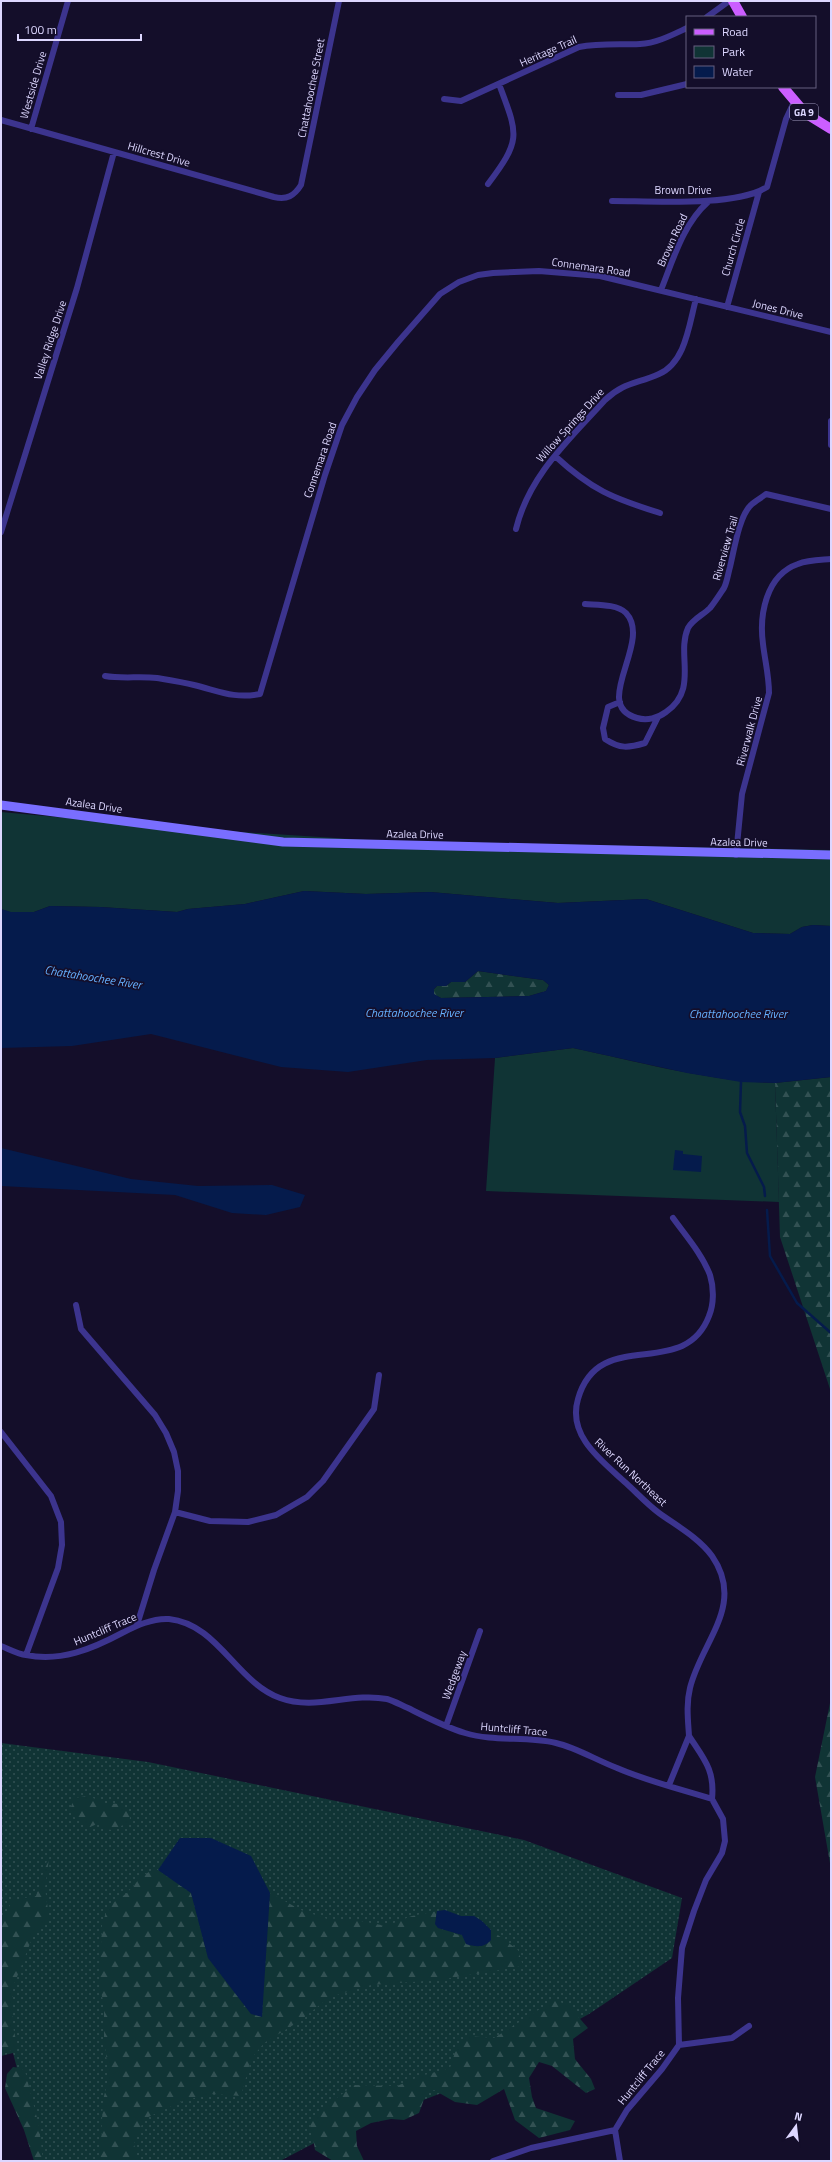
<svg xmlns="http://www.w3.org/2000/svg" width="832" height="2162" font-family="'Titillium Web',sans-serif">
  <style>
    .grass { fill: url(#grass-dots) }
    .forest { fill: url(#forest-firs) }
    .park { fill: #103435 }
    .water { fill: #051b4c; fill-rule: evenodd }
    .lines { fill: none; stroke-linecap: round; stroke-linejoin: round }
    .stream { stroke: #051b4c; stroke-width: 2.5 }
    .street { stroke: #3c348e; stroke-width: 6 }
    .secondary { stroke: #796eff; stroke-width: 9 }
    .primary { stroke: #cb5eff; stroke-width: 10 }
    .labels { text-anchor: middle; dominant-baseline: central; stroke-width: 3.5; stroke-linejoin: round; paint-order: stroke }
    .shield { fill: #140e2a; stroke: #a19bbf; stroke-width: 1 }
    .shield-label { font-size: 10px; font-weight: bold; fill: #ddd7ff }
    .street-label { font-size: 11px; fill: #ddd7ff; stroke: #140e2a }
    .water-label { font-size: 12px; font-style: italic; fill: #65b0ff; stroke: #140e2a }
  </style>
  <defs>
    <pattern id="grass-dots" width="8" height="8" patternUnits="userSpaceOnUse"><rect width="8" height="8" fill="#103435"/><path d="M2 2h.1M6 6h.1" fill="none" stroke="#325153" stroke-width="1.8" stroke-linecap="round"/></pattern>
    <pattern id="forest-firs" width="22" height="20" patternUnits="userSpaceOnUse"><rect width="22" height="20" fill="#103435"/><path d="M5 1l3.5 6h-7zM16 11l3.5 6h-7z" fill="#325153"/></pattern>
  </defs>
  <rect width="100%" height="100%" fill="#140e2a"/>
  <!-- grass -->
  <path class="grass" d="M 1,1743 L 148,1762 L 524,1840 L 682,1898 L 672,1958 L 589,2014 L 452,2089 L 322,2139 L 280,2161 L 41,2161 L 13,2053 L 1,2056 Z"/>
  <!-- forest -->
  <path class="forest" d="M 478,971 L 543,980 L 549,985 L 546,991 L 529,996 L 441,998 L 433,994 L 434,989 L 437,986 L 446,986 L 451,982 L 465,982 Z
    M 831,1077 L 831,1392 L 780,1237 L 775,1083 Z
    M 831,1698 L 831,1869 L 815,1777 Z
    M 88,1796 L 105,1803 L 119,1804 L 131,1813 L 129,1823 L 110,1830 L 99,1823 L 88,1828 L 75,1818 L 71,1807 L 74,1798 Z
    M 50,1851 L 45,1888 L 49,1918 L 35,1931 L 13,1987 L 13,2027 L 18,2049 L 1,2053 L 1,1921 L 13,1900 L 36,1896 Z
    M 152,1870 L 158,1870 L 191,1893 L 208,1958 L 262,2016 L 270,1893 L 301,1910 L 330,1920 L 356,1920 L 386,1926 L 412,1916 L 437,1911 L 435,1924 C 445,1935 477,1938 491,1940 L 491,1930 L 518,1950 L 523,1966 L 438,1980 L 371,1985 L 330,1997 L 298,2022 L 264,2043 L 251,2059 L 241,2096 L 213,2094 L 185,2100 L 144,2119 L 134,2144 L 138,2161 L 100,2161 L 103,2100 L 109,2077 L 104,2039 L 104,2005 L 99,1984 L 102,1925 L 108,1906 L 127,1893 L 141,1877 Z
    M 554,2000 L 568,2005 L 588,2028 L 573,2039 L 575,2059 L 591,2079 L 595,2089 L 586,2093 L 552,2066 L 539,2062 L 529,2078 L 532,2097 L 536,2108 L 575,2121 L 570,2130 L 539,2138 L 515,2120 L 504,2089 L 477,2105 L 455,2102 L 434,2090 L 426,2094 L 419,2113 L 404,2120 L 391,2119 L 371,2123 L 356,2131 L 357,2146 L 364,2161 L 333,2161 L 315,2150 L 310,2121 L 318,2112 L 354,2085 L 397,2086 L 421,2076 L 450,2068 L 457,2046 L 467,2036 L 494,2038 Z
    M 13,2067 L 21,2068 L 25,2071 L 39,2126 L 43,2161 L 34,2161 L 24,2130 L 5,2088 L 7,2074 Z"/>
  <!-- park -->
  <path class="park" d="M 1,812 L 178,828 L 383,841 L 831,850 L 831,926 L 813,925 L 802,927 L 790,934 L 753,933 L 646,899 L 558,903 L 430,892 L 366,894 L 304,891 L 245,904 L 188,909 L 177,912 L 100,907 L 50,906 L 34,912 L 10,912 L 1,909 Z
    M 573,1048 C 640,1062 707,1081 775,1083 L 779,1202 L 486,1191 L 495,1058 Z"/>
  <!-- water -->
  <path class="water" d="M 304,891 L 366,894 L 430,892 L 558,903 L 646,899 L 753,933 L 790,934 L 802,927 L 813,925 L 831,926 L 831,1077 L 775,1083 L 741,1082 L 687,1073 L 573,1048 L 495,1058 L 427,1060 L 348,1072 L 281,1067 L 151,1034 L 72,1046 L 1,1048 L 1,909 L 11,912 L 34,912 L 50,906 L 100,907 L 177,912 L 188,909 L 245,904 ZM 478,971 L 543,980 L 549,985 L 546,991 L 529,996 L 441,998 L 434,994 L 434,989 L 437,986 L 446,986 L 451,982 L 465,982 Z
    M 1,1148 L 131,1179 L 198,1186 L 272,1185 L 305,1195 L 300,1207 L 266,1215 L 232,1213 L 175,1195 L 1,1186 Z
    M 675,1150 L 683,1151 L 683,1154 L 702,1156 L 701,1172 L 673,1170 Z
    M 180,1838 L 211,1838 L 251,1856 L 270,1893 L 262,2017 L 251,2014 L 208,1958 L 191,1893 L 158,1870 Z
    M 445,1910 L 461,1916 L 474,1916 L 482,1921 L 491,1930 L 491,1940 C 484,1948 476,1947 466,1944 L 462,1935 L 438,1928 L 435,1924 L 437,1911 Z"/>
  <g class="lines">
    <!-- stream -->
    <path class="stream" d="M 741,1082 L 740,1112 L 745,1126 L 747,1153 L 764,1187 L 765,1196
      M 767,1210 L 770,1256 L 797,1303 L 831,1333"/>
    <!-- street -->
    <path class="street" d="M 707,17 L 729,1
      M 618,95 L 641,95 L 687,84
      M 444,99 L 461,101 L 579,47 C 599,43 620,45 640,44 C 657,43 672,35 687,28
      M 1,120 L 274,197 C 287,200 294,196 301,185 L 339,1
      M 31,129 L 68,1
      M 488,184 C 522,139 518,135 499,84
      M 612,201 C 651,201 736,207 767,187 L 786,119 L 794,102
      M 661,290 C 673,260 683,224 708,202
      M 727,307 L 759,192
      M 831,421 L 831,445
      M 555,456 C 592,490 612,498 660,513
      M 516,529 C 529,475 569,440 605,400 C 624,382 637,384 659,374 C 686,362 689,324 696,299
      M 1,532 L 77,288 L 114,152
      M 585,604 C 597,605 617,604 626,613 C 653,642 590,705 637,718 C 647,721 658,718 666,712 C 699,689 676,655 688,628 C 693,619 703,615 710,608 C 715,602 720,594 724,588 C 727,582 728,574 730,567 C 734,551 739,516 751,505 C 755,501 761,498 766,494 L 831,509
      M 105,676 C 122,679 140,676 157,678 C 169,680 182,682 194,685 C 219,691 234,699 260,694 L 325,475 L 342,425 L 357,397 L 375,370 L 398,342 L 440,294 L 459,282 L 478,275 L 493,273 L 539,271 L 600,276 L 831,332
      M 620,702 L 608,707 L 603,728 L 605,739 C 620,749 628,748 645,743 L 658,717
      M 736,855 L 742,794 L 769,693 C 769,676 765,661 763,644 C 759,615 766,575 798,564 C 808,560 820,560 831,559
      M 673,1218 C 686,1236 702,1254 710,1275 C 714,1288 714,1304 709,1316 C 684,1382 599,1325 578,1399 C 567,1436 602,1461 626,1483 C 637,1493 647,1504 659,1513 C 677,1526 699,1538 712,1556 C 746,1605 701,1642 690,1688 C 686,1704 688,1720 689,1736
      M 76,1305 L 81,1329 L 155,1415 L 166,1433 L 174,1452 L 178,1471 L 178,1491 L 175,1512 L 154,1570 L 137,1625
      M 1,1432 L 51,1496 L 61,1522 L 62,1545 L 58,1568 L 26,1655
      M 175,1512 L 210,1521 L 248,1522 L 276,1515 L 307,1497 L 323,1481 L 374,1409 L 379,1375
      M 1,1646 C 9,1649 18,1654 26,1655 C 61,1662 92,1649 122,1633 C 136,1626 152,1618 169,1619 C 218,1624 236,1682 280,1698 C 315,1711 351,1692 387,1699 C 394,1701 401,1705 408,1708 C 426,1717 445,1727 465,1733 C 494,1742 526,1736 556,1743 C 577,1748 596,1760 617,1768 C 647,1781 680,1789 712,1799 L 723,1819 L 725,1841 L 722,1853 L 706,1880 L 694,1911 L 682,1948 L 678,1998 L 679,2045 L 662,2069 L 627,2110 L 615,2130 L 620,2161
      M 446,1726 L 480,1631
      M 669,1785 L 689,1736 C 704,1759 715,1770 712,1799
      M 679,2045 L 732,2038 L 749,2026
      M 493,2161 L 531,2148 L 615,2130"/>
    <!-- secondary -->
    <path class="secondary" d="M 1,805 L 283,842 L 831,855"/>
    <!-- primary -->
    <path class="primary" d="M 733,1 L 742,17
      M 783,87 L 805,113 L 831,129"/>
  </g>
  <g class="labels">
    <!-- shield labels -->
    <rect class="shield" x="790" y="104" width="28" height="16" rx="3"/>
    <g class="shield-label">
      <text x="804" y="112">GA 9</text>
    </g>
    <!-- street labels -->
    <g class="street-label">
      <text transform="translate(548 51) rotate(-24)">Heritage Trail</text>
      <text transform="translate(33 85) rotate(-74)">Westside Drive</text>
      <text transform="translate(311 88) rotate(-79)">Chattahoochee Street</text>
      <text transform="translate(159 154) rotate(16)">Hillcrest Drive</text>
      <text x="683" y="190">Brown Drive</text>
      <text transform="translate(672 240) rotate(-65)">Brown Road</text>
      <text transform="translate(733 247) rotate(-74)">Church Circle</text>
      <text transform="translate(591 267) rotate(8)">Connemara Road</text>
      <text transform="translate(778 309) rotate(14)">Jones Drive</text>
      <text transform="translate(50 340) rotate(-72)">Valley Ridge Drive</text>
      <text transform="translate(570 425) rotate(-48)">Willow Springs Drive</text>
      <text transform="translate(320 460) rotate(-71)">Connemara Road</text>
      <text transform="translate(725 548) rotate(-74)">Riverview Trail</text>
      <text transform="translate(749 731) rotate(-75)">Riverwalk Drive</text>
      <text transform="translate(94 805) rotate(8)">Azalea Drive</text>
      <text transform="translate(415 834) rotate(1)">Azalea Drive</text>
      <text transform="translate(739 842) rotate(1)">Azalea Drive</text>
      <text transform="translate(631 1472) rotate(43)">River Run Northeast</text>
      <text transform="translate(105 1629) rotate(-23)">Huntcliff Trace</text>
      <text transform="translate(454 1675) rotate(-70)">Wedgeway</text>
      <text transform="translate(514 1729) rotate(5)">Huntcliff Trace</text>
      <text transform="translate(641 2077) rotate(-51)">Huntcliff Trace</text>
    </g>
    <!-- water labels -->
    <g class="water-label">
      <text transform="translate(93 977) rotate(9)">Chattahoochee River</text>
      <text x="414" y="1012">Chattahoochee River</text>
      <text x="738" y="1013">Chattahoochee River</text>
    </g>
  </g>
  <!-- border -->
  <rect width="832" height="2162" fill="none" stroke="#ddd7ff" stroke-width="4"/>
  <!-- legend -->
  <rect x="686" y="16" width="130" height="72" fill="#140e2a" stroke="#645e7f"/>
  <rect x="694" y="29" width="20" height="6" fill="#cb5eff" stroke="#645e7f"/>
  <text x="722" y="36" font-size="12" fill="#ddd7ff">Road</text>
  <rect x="694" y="46" width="20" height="12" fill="#103435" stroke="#645e7f"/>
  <text x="722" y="56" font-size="12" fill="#ddd7ff">Park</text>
  <rect x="694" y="66" width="20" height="12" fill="#051b4c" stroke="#645e7f"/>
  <text x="722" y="76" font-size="12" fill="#ddd7ff">Water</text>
  <!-- north arrow -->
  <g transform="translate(796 2126) rotate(15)" stroke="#140e2a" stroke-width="3" paint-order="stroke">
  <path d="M0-3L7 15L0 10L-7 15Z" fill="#ddd7ff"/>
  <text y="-6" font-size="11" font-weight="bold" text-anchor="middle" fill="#ddd7ff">N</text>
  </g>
  <!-- scale -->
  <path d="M18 34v6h123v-6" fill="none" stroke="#ddd7ff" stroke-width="2"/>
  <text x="24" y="34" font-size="12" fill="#ddd7ff" stroke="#140e2a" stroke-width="3" paint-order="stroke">100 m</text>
</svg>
